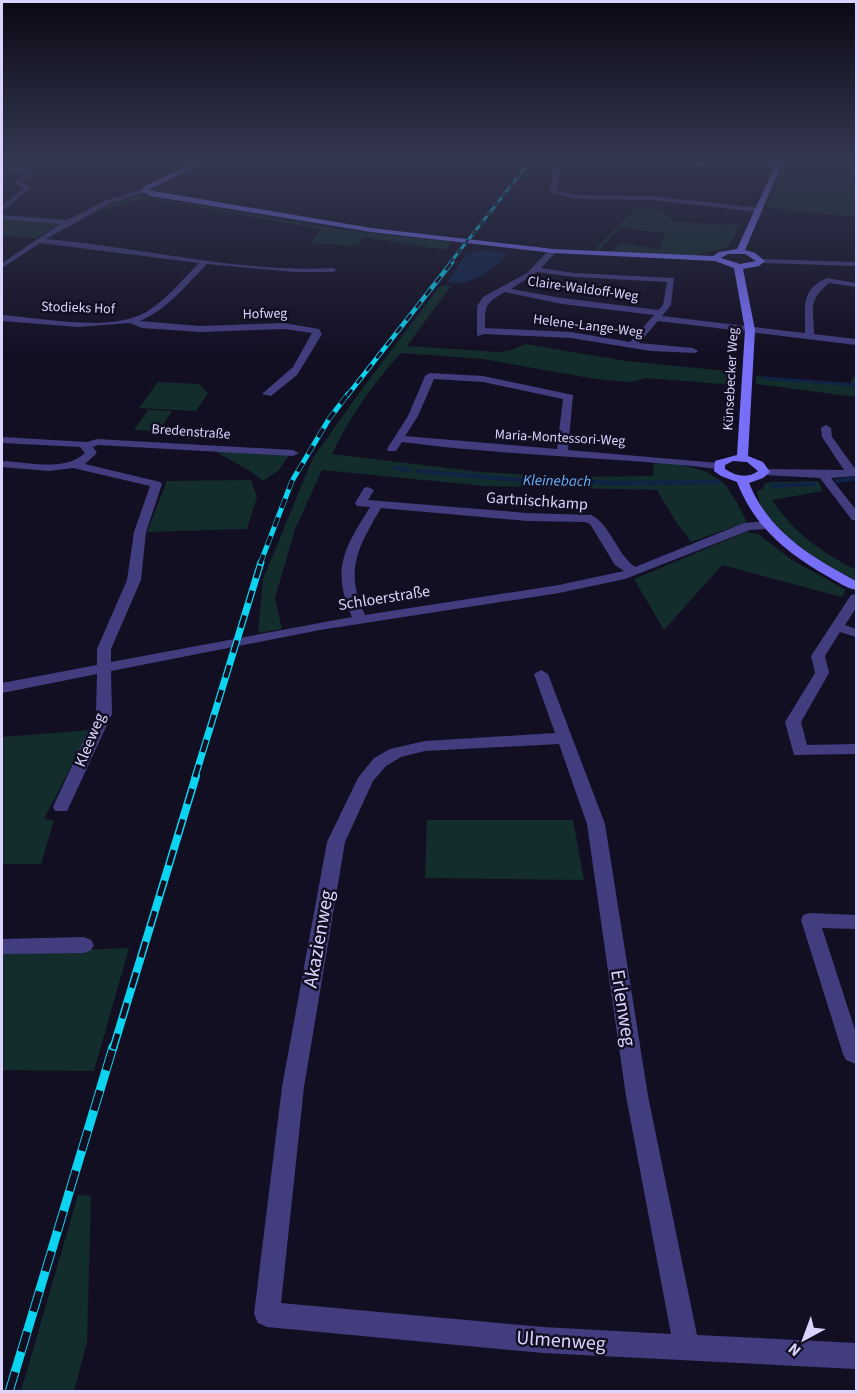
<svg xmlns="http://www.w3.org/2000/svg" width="858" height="1393" font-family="'Source Sans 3',sans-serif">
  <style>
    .green { fill: #132d2c }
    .water { fill: #102346 }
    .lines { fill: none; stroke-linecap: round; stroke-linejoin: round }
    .stream-far1 { stroke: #102346; stroke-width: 3 }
    .stream { stroke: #102346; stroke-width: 4 }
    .street { fill: #413d7f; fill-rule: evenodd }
    .secondary { fill: #776ff8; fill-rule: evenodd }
    .rail-far5-casing { stroke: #0cd3f0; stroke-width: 3 }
    .rail-far4-casing { stroke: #0cd3f0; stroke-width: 4.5 }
    .rail-far3-casing { stroke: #0cd3f0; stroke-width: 5 }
    .rail-far2-casing { stroke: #0cd3f0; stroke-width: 7 }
    .rail-far1-casing { stroke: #0cd3f0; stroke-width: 8 }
    .rail-casing { stroke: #0cd3f0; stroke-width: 9 }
    .rail-far5 { stroke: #130f23; stroke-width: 2; stroke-dasharray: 6; stroke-linecap: butt }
    .rail-far4 { stroke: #130f23; stroke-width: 3; stroke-dasharray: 8; stroke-linecap: butt }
    .rail-far3 { stroke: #130f23; stroke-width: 4; stroke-dasharray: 10; stroke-linecap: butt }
    .rail-far2 { stroke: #130f23; stroke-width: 4.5; stroke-dasharray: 13; stroke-linecap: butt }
    .rail-far1 { stroke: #130f23; stroke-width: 5; stroke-dasharray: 16; stroke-linecap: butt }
    .rail { stroke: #130f23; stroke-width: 7; stroke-dasharray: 21; stroke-linecap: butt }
    .labels { text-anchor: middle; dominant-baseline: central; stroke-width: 5; stroke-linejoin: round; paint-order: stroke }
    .far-street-label { font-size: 14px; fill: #d9d3fd; stroke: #130f23 }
    .far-water-label { font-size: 15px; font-style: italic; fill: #67b0f7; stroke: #130f23 }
    .street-label { font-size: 16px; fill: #d9d3fd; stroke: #130f23 }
    .near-street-label { font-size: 20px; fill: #d9d3fd; stroke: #130f23 }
  </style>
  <rect width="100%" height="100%" fill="#130f23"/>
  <!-- green -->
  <path class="green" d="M 536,159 L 610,159 L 605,166 L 531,165 Z
    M 679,159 L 773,159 L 770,164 L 675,166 Z
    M 856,165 L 856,217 L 766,208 L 784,166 Z
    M 136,195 L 345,230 L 451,242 L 446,250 L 364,237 L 357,246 L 310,243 L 321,229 L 153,199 C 134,200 119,204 102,211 L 101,209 Z
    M 637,207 L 660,209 L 674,222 L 741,225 L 727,248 L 695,255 L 610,253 L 620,243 L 659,249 L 665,233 L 620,228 L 598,252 L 592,252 Z
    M 2,218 L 57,223 L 60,224 L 36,238 L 2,236 Z
    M 440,286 L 451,286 L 407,346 L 499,352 L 512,350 L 526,344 L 626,361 L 737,372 L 735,385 L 646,378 L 631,382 L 595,379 L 483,359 L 401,353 C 374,382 349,418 332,454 L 481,472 L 568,477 L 653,476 L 654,462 C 675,464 705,467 722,482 C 732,491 740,510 747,522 L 691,542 L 676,522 L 657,490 L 485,486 L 322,470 L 295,529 L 275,598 L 282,629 L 258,633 L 263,579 L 313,458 L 362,389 Z
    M 856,373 L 856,397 L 756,384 L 756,376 L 850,384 Z
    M 158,382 L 199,384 L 208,393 L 196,411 L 139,408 Z
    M 148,410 L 172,411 L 159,431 L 134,430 Z
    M 213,450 L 289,455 L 279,470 L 263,481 L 250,471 Z
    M 251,480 L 257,497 L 247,529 L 147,532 L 167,481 Z
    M 818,481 L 823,491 L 772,500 C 795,534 820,551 856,570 L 856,580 C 822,565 762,532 757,491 L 763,489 L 764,484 L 771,482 Z
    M 746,532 L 758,534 L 792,560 L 846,590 L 842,597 L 722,565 L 664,630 L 634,579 Z
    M 90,730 L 44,819 L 54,820 L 41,864 L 2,864 L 2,737 Z
    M 427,820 L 573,820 L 584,880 L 425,878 Z
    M 129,948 L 94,1071 L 2,1070 L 2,953 Z
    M 78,1195 L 91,1196 L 87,1342 L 74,1391 L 21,1391 Z"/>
  <!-- water -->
  <path class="water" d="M 480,250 L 507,253 C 497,270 466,288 447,282 L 466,254 Z"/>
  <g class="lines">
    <!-- stream-far1 -->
    <path class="stream-far1" d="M 764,378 L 856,385"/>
    <!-- stream -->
    <path class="stream" d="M 396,468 L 408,470
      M 417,471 L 518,480 L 616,483 L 719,482
      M 837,481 L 856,478
      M 772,486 L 814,484"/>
    <!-- street -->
    <path class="street" d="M 856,162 L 856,166 L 561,168 L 556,191 L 576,195 L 652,196 L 761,208 L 758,212 L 652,200 L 576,199 L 549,192 L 555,166 L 558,164 Z
      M 2,166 L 36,171 L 22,182 L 31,186 L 31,188 L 2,211 L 2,206 L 24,188 L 14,183 L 27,172 L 2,170 Z
      M 144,189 L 146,192 L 111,203 L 46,239 C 141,247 237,273 333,268 L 337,270 L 333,272 L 294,272 L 207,264 C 186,285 168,309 140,321 L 200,326 L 284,323 L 319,329 L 322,334 L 297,375 L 271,396 L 262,394 L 293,367 L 312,333 L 284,329 L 200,332 L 142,328 L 130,323 L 78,327 L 2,321 L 2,315 C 43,318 112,333 148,311 C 168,298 183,279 199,263 L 40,243 L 2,268 L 2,263 L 60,224 L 2,219 L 2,215 L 67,220 L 106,200 Z
      M 550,249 L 557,251 L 541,268 L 574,273 L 674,278 L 671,305 L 662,316 L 805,333 C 806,308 799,290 827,278 L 856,283 L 856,287 L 829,283 C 807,301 814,309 814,334 L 856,339 L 856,345 L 658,321 L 639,343 L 693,348 L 698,351 L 696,353 L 651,351 L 571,338 L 485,334 L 477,336 L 477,306 L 483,297 L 527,273 ZM 537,272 L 574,277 L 667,282 L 663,305 L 658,310 L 562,298 L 511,289 ZM 505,292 L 562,304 L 654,315 L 630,342 L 571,332 L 485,328 C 485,306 484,304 505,292 Z
      M 761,259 L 856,262 L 856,266 L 758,263 L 758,259 Z
      M 430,373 L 483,376 L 573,395 L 568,450 L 718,463 L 724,466 L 718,469 C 613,457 507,456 402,442 L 396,451 L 388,451 L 387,449 L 408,416 L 425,376 ZM 434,379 L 483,382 L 563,399 L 557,449 L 405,436 L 418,416 Z
      M 826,425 L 831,428 L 832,437 L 856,470 L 856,476 L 831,478 L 856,510 L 856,520 L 852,520 L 820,478 L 764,475 L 758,472 L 764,469 L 844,470 L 822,437 L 821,428 Z
      M 2,437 L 87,442 L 97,439 L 293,450 L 299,453 L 293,456 L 98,445 L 93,447 L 97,453 L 85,464 L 160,482 L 162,484 L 146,532 L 141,580 L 111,649 L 111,662 L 352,617 C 331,569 344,549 370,507 L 357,506 L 355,503 L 364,488 L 368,487 L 374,490 L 368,500 L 527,513 L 591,515 C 611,525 616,553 635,567 L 744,523 L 766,521 L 772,525 L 766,529 L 750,530 L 625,579 L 559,593 L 320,630 L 111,671 L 112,714 L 69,807 L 67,811 L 55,811 L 53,807 L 96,714 L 97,674 L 2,693 L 2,683 L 97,665 L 97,649 L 127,580 L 134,532 L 150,486 L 73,468 L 50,471 L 2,467 L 2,461 C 27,462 66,472 85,453 L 80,447 L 2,443 ZM 381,508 L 527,521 L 585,522 L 590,524 L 615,565 L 624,571 L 559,585 L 365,615 C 344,571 358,547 381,508 Z
      M 856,594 L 856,608 L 845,625 L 856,629 L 856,637 L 840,632 L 825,656 L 829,673 L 801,722 L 807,745 L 856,744 L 856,754 L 794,755 L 785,722 L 815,673 L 811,656 L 851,595 Z
      M 541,670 L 548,674 L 605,824 L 648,1096 L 697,1335 L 856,1343 L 856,1369 L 543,1353 L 267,1327 L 258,1323 L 254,1314 L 282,1087 L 327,842 L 358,778 L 374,758 L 390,749 L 425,741 L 555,733 L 534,674 ZM 559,744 L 587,824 L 626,1096 L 671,1334 L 543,1327 L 281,1303 L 304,1087 L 345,842 L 373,781 L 386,766 L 401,757 L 425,751 Z
      M 810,913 L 856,915 L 856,929 L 822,928 L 856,1033 L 856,1064 L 846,1060 L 843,1054 L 801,920 L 803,915 Z
      M 84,937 L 91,940 L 94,945 L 91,950 L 84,953 L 2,954 L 2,939 Z"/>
    <!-- secondary -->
    <path class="secondary" d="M 202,159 L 210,159 L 148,190 L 371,228 L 553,249 L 713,256 L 719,252 L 737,249 L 778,159 L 784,159 L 745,250 L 755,253 L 765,261 L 759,266 L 743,269 L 755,330 L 748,456 L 763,462 L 770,472 L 763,478 L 749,483 C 769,532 811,557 856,581 L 856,590 C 846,588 836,581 827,576 C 786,553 754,526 737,482 L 721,476 L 714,471 L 715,461 L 737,455 L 745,330 L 734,268 L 715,261 L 553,253 L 371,232 L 151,196 L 141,191 L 145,186 ZM 728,254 L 745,254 L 756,261 L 740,264 L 721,258 ZM 733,461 L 747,462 L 758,471 C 747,479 736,476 725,469 L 725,465 Z"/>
    <!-- rail-far5 casing -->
    <g class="rail-far5-casing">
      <path id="rail-far5" d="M 450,263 L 532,159"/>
    </g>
    <!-- rail-far4 casing -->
    <g class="rail-far4-casing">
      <path id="rail-far4" d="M 347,396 L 452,262"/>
    </g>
    <!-- rail-far3 casing -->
    <g class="rail-far3-casing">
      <path id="rail-far3" d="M 260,564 L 292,481 L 329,419 L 348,394"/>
    </g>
    <!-- rail-far2 casing -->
    <g class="rail-far2-casing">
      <path id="rail-far2" d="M 195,777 L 261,562"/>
    </g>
    <!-- rail-far1 casing -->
    <g class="rail-far1-casing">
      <path id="rail-far1" d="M 113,1049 L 196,776"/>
    </g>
    <!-- rail casing -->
    <g class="rail-casing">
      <path id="rail" d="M 9,1392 L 113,1047"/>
    </g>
    <!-- rail-far5 -->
    <use href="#rail-far5" class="rail-far5"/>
    <!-- rail-far4 -->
    <use href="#rail-far4" class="rail-far4"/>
    <!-- rail-far3 -->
    <use href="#rail-far3" class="rail-far3"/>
    <!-- rail-far2 -->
    <use href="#rail-far2" class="rail-far2"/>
    <!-- rail-far1 -->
    <use href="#rail-far1" class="rail-far1"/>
    <!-- rail -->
    <use href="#rail" class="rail"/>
  </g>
  <!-- sky -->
  <linearGradient id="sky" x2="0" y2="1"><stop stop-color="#0a0813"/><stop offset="0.45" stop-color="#333750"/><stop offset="1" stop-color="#333750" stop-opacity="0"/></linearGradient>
  <rect width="858" height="354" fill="url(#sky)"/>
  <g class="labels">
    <!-- far-street labels -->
    <g class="far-street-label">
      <text transform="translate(583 289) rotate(8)">Claire-Waldoff-Weg</text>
      <text transform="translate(78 308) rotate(2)">Stodieks Hof</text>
      <text transform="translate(265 314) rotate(-1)">Hofweg</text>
      <text transform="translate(588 326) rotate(7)">Helene-Lange-Weg</text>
      <text transform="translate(731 379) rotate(-87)">Künsebecker Weg</text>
      <text transform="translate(191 432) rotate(4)">Bredenstraße</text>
      <text transform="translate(560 438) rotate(3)">Maria-Montessori-Weg</text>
    </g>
    <!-- far-water labels -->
    <g class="far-water-label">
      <text transform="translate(557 481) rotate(1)">Kleinebach</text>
    </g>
    <!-- street labels -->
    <g class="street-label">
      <text transform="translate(537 501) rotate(4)">Gartnischkamp</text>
      <text transform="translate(384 598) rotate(-9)">Schloerstraße</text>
      <text transform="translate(90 740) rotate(-68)">Kleeweg</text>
    </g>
    <!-- near-street labels -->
    <g class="near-street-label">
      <text transform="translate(319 939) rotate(-80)">Akazienweg</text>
      <text transform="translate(623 1008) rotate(81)">Erlenweg</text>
      <text transform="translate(561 1341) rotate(4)">Ulmenweg</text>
    </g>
  </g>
  <!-- border -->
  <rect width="858" height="1393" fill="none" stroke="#d9d3fd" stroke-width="6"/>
  <!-- north arrow -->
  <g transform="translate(804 1339) rotate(221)" stroke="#130f23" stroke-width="4.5" paint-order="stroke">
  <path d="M0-4.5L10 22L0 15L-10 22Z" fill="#d9d3fd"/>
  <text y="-9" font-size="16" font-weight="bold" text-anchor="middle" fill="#d9d3fd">N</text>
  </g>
</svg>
